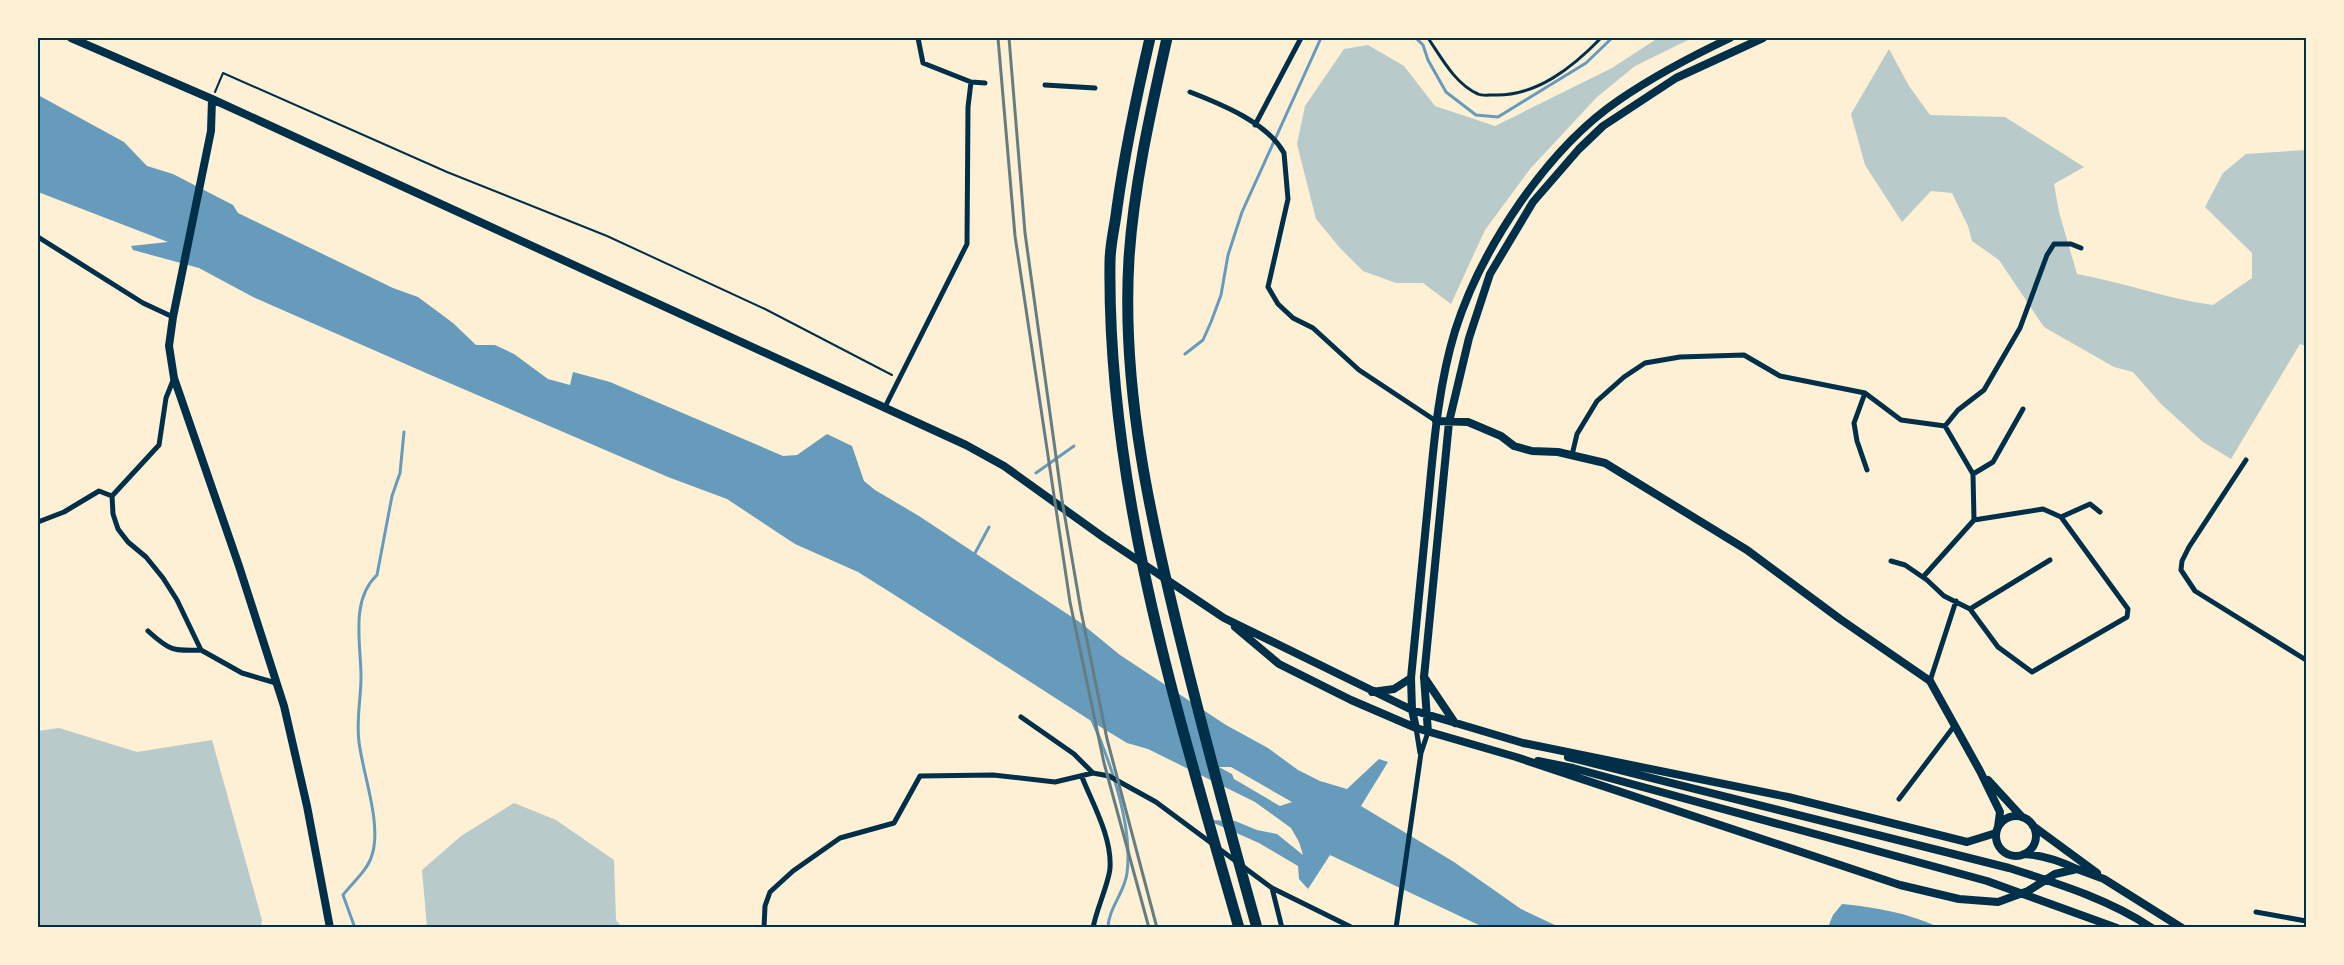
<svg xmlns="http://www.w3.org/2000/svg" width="2344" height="965" font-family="Arial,sans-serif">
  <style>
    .green { fill: #b9caca }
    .water { fill: #669bbc; fill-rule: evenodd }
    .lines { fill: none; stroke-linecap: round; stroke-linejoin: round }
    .stream { stroke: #669bbc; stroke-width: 3 }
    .path { stroke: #003049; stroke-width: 2 }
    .service { stroke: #003049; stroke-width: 3 }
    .minor { stroke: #003049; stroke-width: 5 }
    .tertiary { stroke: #003049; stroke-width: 8 }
    .motorway { stroke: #003049; stroke-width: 11 }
    .rail { stroke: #657d81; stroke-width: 3 }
    .neatline { fill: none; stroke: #003049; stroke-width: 2 }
  </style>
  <rect width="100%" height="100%" fill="#fdf0d5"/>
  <!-- green -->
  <path class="green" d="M 1658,38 L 1692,38 L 1635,66 L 1597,97 L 1530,169 L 1485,230 L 1451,304 L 1423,283 L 1396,283 L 1363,271 L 1340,248 L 1316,219 L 1297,144 L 1305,106 L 1344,49 L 1368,45 L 1404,66 L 1435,106 L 1495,126 L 1612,68 Z
    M 1889,49 L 1909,86 L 1930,115 L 2005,117 L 2084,167 L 2054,184 L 2059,212 L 2077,274 C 2123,282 2167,299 2213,305 L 2252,278 L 2252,253 L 2205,207 L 2223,173 L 2246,154 L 2306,150 L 2306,346 L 2300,344 L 2231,459 L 2203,442 L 2161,404 L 2133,372 L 2114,367 L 2044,327 L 1999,260 L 1972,241 L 1968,226 L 1952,193 L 1931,191 L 1902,222 L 1865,165 L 1851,114 Z
    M 59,728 L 137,752 L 212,740 L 262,920 L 261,927 L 38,927 L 38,731 Z
    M 514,803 L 556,820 L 614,860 L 616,920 L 622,927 L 427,927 L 422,870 L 461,836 Z"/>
  <!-- water -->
  <path class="water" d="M 38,95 L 124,142 L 147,166 L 173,174 L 233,205 L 238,213 L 393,288 L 418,297 L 453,323 L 476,345 L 495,345 L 514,354 L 548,379 L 570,385 L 573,372 L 610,382 L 783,456 L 797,455 L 827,434 L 852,446 L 864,481 L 875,490 L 919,516 L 1081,623 L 1120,655 L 1226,725 L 1268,748 L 1298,770 L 1320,781 L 1347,789 L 1379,759 L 1388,762 L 1361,806 L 1454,862 L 1521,909 L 1559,927 L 1483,927 L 1330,855 L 1308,889 L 1299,879 L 1298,866 L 1259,843 L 1207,820 L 1235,821 L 1257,830 L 1277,834 L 1303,855 L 1299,842 L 1291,828 L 1255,802 L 1148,749 L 1127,743 L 1099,726 L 893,594 L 858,572 L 795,544 L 727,499 L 668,477 L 426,373 L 253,297 L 199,268 L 133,250 L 131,246 L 168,242 L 38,192 ZM 1219,767 L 1231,767 L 1292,802 L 1280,806 L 1234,779 L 1232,774 Z
    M 1842,904 C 1875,907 1908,913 1938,927 L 1828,927 L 1833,915 Z"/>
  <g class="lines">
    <!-- stream -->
    <path class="stream" d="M 1416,38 L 1423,45 L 1428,60 L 1446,92 L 1476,115 L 1498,117 L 1586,63 L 1612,38
      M 1185,354 L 1203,340 L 1211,322 L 1221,295 L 1228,255 L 1242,212 L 1321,38
      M 1036,473 L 1074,446
      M 974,555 L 989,527
      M 1092,720 C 1111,764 1133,826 1127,873 C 1125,892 1108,909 1108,928
      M 355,928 L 343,895 C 352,883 368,870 372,855 C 382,824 363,775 359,742 C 356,720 361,699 361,677 C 361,644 350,600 377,575 L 392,496 L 400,473 L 404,432"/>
    <!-- path -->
    <path class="path" d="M 215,92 L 223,73 L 447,172 L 607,236 L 765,309 L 892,375"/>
    <!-- service -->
    <path class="service" d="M 1428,38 C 1441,57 1455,84 1478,94 C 1482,96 1489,95 1493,95 C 1536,97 1573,67 1601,38"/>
    <!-- minor -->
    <path class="minor" d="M 918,38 L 923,63 L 971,82
      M 1045,85 L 1095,88
      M 1190,92 C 1221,104 1268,123 1284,153 L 1288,199 L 1268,287 L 1278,304 L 1293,318 L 1313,328 L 1359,370 L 1436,421
      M 1255,125 L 1301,38
      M 38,237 L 143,303 L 173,317
      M 1865,393 L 1854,423 L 1857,441 L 1867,470
      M 885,407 L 967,244 L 968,107 L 971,82 L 985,83
      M 1945,426 L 1958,410 L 1984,390 L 2020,328 L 2047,255 L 2054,244 L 2071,244 L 2081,248
      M 1572,455 L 1577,434 L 1597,401 L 1624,377 L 1645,363 L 1680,357 L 1744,355 L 1780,376 L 1865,393 L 1901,420 L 1945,426 L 1973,474 L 1974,520
      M 2246,460 L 2189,547 L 2182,561 L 2181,570 L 2195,591 L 2306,660
      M 1973,474 L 1993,462 L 2023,409
      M 112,496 L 113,514 L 118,529 L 128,542 L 146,557 L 163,578 L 177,600 L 201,650 L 242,673 L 276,683
      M 2061,517 L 2090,504 L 2100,512
      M 38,522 L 64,512 L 99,491 L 112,496 L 159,445 L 166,398 L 174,378
      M 1891,561 L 1905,565 L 1927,580 L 1944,596 L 1970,609 L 1998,647 L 2032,672 L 2127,617 L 2128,609 L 2061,517 L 2043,509 L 1974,520
      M 1923,577 L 1974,520
      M 1970,609 L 2050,560
      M 148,631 C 170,651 173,651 201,650
      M 1930,681 L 1956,601
      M 1021,717 L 1074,754 L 1093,773
      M 1416,728 L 1420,753
      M 1082,777 C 1093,805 1112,837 1110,868 C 1109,883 1096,910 1093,928
      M 1899,799 L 1955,725
      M 1272,888 L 1282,928
      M 2256,912 L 2306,921
      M 764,928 L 765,906 L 770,892 L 793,871 L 840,838 L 894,823 L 920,776 L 993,775 L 1055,782 L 1093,773 L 1109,776 L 1156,802 L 1272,888 L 1353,928
      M 1396,928 L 1421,753 L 1428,732"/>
    <!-- tertiary -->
    <path class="tertiary" d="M 71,38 L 212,99 L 966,445 L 1004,466 L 1103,537 L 1224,618 L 1412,710 L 1523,743 L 1788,797 L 1967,842 L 1996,833
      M 212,99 L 211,131 L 173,317 L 169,346 L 174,378 L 239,566 L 284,706 L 307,806 L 330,928
      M 1436,421 L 1468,422 L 1501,436 L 1514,446 L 1532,451 L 1558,452 L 1605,463 L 1747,550 L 1840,619 L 1930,681 L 1980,771 L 2000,812 L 1998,827
      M 1235,627 L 1279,664 L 1351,700 L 1416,728 L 1516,757 L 1900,885 L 1959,899 L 1998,902 L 2028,891 L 2055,874 L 2077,869 L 2104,879 L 2182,928
      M 1424,677 L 1455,723
      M 1372,692 L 1394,689 L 1411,678
      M 1416,728 L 1412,710 L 1411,678 C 1417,617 1423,556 1429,494 C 1434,441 1439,383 1455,331 C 1481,249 1547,149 1619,100 C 1654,76 1692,56 1730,38
      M 1428,732 L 1424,677 L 1449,422 L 1469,338 L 1490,274 L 1533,202 L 1579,149 L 1603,126 L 1676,78 L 1763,38
      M 1568,757 L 2009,868 C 2059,884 2108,899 2152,928
      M 1538,761 L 1573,768 L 1987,881 L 2117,928
      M 1988,780 L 2022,817
      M1996 836a20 20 0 1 1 40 0a20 20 0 1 1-40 0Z
      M 2033,826 L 2097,873
      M 2024,854 C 2044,855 2060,861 2077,869"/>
    <!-- motorway -->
    <path class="motorway" d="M 1150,38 C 1137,94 1125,150 1117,208 C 1115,226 1110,244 1110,262 C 1107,490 1177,711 1239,928
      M 1167,38 C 1151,110 1134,184 1129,258 C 1121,390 1151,522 1183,650 C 1206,743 1231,835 1257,928"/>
    <!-- rail -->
    <path class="rail" d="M 998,38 L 1015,236 L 1070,602 L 1104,763 L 1149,928
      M 1009,38 L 1025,233 L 1062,500 L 1081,611 L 1107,739 L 1157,928"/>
  </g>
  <!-- border -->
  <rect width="2344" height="965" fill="none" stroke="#fdf0d5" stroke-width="78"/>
  <rect x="39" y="39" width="2266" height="887" class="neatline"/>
</svg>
